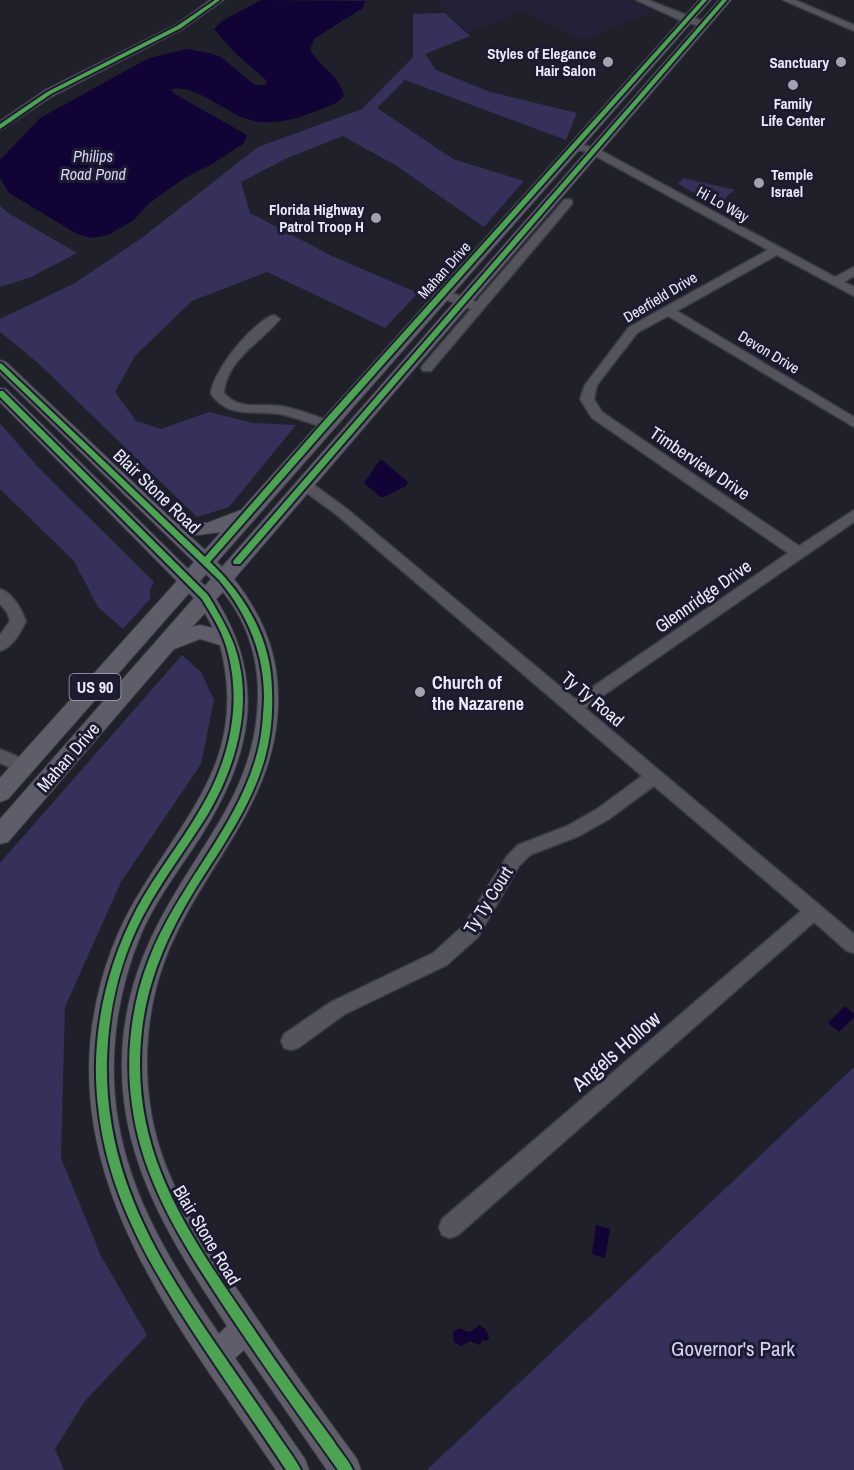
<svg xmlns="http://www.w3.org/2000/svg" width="854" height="1470" font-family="'Archivo Narrow',sans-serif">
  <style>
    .built { fill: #232138 }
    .green { fill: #36305b }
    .water { fill: #110335 }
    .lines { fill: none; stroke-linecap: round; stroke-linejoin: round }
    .minor-casing { stroke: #3b3b44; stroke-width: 3 }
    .major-casing { stroke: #3b3b44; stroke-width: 2 }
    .minor { fill: #55545d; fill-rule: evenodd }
    .major { fill: #5e5d69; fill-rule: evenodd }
    .cycleway-casing { stroke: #1d1b2f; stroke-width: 4 }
    .cycleway { fill: #4ca352; fill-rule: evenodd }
    .poi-dot { fill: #a3a3b0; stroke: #1d1b2f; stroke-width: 2 }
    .labels { text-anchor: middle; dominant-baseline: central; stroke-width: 6; stroke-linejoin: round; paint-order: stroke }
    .far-poi-label { font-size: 15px; font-weight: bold; fill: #eaeaf8; stroke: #1d1b2f; text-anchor: end }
    .far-street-label { font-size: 15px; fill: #eaeaf8; stroke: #1d1b2f }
    .far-water-label { font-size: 16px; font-style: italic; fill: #d5d3f9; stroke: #1d1b2f }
    .shield { fill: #1d1b2f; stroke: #acacbc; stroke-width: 1.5 }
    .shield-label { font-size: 16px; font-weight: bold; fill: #eaeaf8 }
    .street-label { font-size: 18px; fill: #eaeaf8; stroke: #1d1b2f }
    .poi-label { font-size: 18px; font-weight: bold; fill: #eaeaf8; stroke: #1d1b2f; text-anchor: start }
    .near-street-label { font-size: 21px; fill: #eaeaf8; stroke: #1d1b2f }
    .near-park-label { font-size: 21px; fill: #d3d2f8; stroke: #1d1b2f }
  </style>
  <rect width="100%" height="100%" fill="#20202a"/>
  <!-- built -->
  <path class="built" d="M 439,0 L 628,0 L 653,11 L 583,40 L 523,11 L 468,32 L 444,10 Z"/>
  <!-- green -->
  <path class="green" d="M 445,13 L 470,36 L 425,54 L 436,70 L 490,92 L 577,113 L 566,140 L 405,80 L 377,108 L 453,159 L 524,181 L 484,227 L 397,166 L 343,136 L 285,159 L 241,182 L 250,213 L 332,256 L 418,293 L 385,328 L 267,272 L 192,301 L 135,356 L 115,392 L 136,421 L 161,429 L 209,412 L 253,423 L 296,425 L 229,507 L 197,517 L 38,363 L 0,332 L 0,319 L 75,283 L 143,237 L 258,147 L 362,109 L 413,57 L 413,14 Z
    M 683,178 L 735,190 L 728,195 L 720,207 L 678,184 Z
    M 0,206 L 10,214 L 77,253 L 31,277 L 0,287 Z
    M 0,423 L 38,467 L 154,582 L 150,590 L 150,599 L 123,629 L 98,607 L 74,561 L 0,489 Z
    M 182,655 L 201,672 L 214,700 L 201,764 L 121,882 L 65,1007 L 61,1158 L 101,1256 L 147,1335 L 85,1401 L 55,1449 L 64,1470 L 0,1470 L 0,863 Z
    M 854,1067 L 854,1470 L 428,1470 L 428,1469 Z"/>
  <!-- water -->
  <path class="water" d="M 261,0 L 365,1 L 363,8 L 315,38 L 310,49 C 319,67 340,75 344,96 L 336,103 C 311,114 275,129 247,119 C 225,112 196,84 171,89 L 173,93 L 247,135 L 243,144 L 212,164 L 183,179 L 147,205 L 134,220 L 108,235 L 91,238 L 77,234 L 9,193 L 0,178 L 0,160 L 40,118 L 149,58 L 187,49 L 210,53 L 221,57 L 255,85 L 266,85 L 267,81 L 234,52 L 214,29 L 222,21 Z
    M 382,460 L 408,482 L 406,486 L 384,497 L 380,497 L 364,483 L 379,461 Z
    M 845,1006 L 854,1014 L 854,1017 L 839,1032 L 828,1023 Z
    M 596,1225 L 610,1229 L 605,1258 L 592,1254 Z
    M 480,1325 L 486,1330 L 489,1337 L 487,1341 L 483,1340 L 479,1345 L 470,1341 L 461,1346 L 454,1342 L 453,1333 C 459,1324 463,1331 470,1332 Z"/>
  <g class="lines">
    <!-- minor casing -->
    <g class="minor-casing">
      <path id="minor" d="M 636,0 L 648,0 L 710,24 L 705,27 L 684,22 Z
        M 783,0 L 795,0 L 854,25 L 854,31 Z
        M 576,143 L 598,149 L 835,277 L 854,267 L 854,276 L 844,282 L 854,287 L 854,296 L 777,255 L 677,311 L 854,417 L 854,427 L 668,316 L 637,333 L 597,385 L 594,399 L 602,412 L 799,546 L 854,510 L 854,522 L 585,708 L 854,934 L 854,953 L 847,951 L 814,922 L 458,1235 L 450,1238 L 442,1235 L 439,1227 L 442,1219 L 801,911 L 654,786 L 609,819 L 579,836 L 530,855 L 519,866 L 478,937 L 447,965 L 345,1014 L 298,1048 L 291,1050 L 284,1048 L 281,1041 L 284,1034 L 331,1002 L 433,953 L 464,925 L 507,856 L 518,845 L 567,826 L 597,809 L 642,776 L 337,515 L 300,488 L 298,485 L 300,482 L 310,482 L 347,509 L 575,699 L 788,553 L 592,418 L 580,399 L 585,385 L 629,327 L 768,250 L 590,153 L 572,148 L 572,144 Z
        M 568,199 L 572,200 L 572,204 L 431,371 L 423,371 L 421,368 L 423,365 L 471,309 L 439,297 L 439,291 L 447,291 L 476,302 L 564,200 Z
        M 274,315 L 280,319 C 261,342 226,360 224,393 C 239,411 260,403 281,406 C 298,409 314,416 331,421 L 333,424 L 331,427 L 326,428 C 311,424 296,417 280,414 C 253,410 229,419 211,394 C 212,372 253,321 274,315 Z
        M 0,589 C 13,593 21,609 26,621 C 20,633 13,647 0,651 L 0,635 L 10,621 L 7,612 L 0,604 Z
        M 0,749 L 30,762 L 32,767 L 30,772 L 24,774 L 0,763 Z"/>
    </g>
    <!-- major casing -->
    <g class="major-casing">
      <path id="major" d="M 210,0 L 224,0 L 183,29 L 53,96 L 0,131 L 0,121 L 45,90 L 175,25 Z
        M 699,0 L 711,0 L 217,562 L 222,567 L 719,0 L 731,0 L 234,579 C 261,613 278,652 278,696 C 280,803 200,867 165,960 C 148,1005 143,1057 150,1105 C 160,1179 202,1238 243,1298 C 280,1353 318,1406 357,1459 L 361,1470 L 327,1470 L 244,1350 L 235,1358 L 305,1459 L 309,1470 L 276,1470 C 187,1337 69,1198 92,1027 C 99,977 116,929 143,887 C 195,803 247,751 220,645 L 200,639 L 174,649 L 8,842 L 0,844 L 0,819 L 194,598 L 189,593 L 8,799 L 0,802 L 0,778 L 177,581 L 0,402 L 0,388 L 6,389 L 188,569 L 194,562 L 0,374 L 0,360 L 6,362 L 174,521 L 207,523 L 241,510 ZM 221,532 L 205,550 L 190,536 ZM 206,574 L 211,579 L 205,586 L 200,581 ZM 223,592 C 246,620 258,656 258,693 C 258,791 198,844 157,926 C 134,971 121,1020 122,1070 C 123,1168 175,1247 227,1326 L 219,1334 C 166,1256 118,1179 114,1082 C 112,1031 122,979 142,932 C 157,898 181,867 201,836 C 251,757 268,682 216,599 ZM 205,613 L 213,628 L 200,625 L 192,627 Z"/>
    </g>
    <!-- minor -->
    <use href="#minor" class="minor"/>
    <!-- major -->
    <use href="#major" class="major"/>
    <!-- cycleway casing -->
    <g class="cycleway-casing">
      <path id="cycleway" d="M 215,0 L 220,0 L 181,28 L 51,94 L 0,129 L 0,124 L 47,92 L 177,26 Z
        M 702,0 L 707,0 L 329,426 L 210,562 C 247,597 272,641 272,692 C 273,714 271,736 265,758 C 252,805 222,847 196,888 C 169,932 148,978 142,1030 C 130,1136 173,1210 230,1294 C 252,1326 274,1359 297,1391 C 309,1407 321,1424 333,1440 C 339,1450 348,1459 353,1470 L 338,1470 C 300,1417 263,1365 227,1311 C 185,1247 142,1183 132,1105 C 125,1057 131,1004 149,959 C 176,888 236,829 256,757 C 262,738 263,718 264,698 C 264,653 248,615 219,580 L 0,369 L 0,363 L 2,364 L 205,557 L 323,422 Z
        M 722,0 L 727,0 L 240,564 L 234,564 L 233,562 L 234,560 Z
        M 0,391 L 3,391 L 208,595 C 217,610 226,625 233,642 C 255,699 238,763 208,814 C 187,848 162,880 143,916 C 120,960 108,1011 107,1061 C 104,1191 174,1283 244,1385 C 257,1404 270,1423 282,1441 C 289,1451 296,1460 301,1470 L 286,1470 C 257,1426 226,1382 197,1338 C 149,1265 107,1194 98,1106 C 90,1039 105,969 136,910 C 155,874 181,843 201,808 C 230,759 243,702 226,646 C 221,629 211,614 202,599 L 0,397 Z"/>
    </g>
    <!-- cycleway -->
    <use href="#cycleway" class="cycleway"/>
  </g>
  <!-- markers -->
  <g class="poi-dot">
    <circle cx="608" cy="62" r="6"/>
    <circle cx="841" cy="62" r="6"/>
    <circle cx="793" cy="85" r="6"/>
    <circle cx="759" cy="183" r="6"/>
    <circle cx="376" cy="218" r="6"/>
    <circle cx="420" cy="692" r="6"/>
  </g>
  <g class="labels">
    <!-- far-poi labels -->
    <g class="far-poi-label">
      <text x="596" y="53">Styles of Elegance<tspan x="596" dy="17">Hair Salon</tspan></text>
      <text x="829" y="62">Sanctuary</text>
      <text x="793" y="103" text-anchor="middle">Family<tspan x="793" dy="17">Life Center</tspan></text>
      <text x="771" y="174" text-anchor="start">Temple<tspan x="771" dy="17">Israel</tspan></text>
      <text x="364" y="209">Florida Highway<tspan x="364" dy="17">Patrol Troop H</tspan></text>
    </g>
    <!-- far-street labels -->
    <g class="far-street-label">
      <text transform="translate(723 204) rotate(29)">Hi Lo Way</text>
      <text transform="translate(444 270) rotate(-48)">Mahan Drive</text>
      <text transform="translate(660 297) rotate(-31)">Deerfield Drive</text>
      <text transform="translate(769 352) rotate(31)">Devon Drive</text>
    </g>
    <!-- far-water labels -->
    <g class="far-water-label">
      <text x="93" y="156">Philips<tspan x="93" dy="18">Road Pond</tspan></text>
    </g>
    <!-- shield labels -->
    <rect class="shield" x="69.5" y="674" width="51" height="26" rx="4.5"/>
    <g class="shield-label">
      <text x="95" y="687">US 90</text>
    </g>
    <!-- street labels -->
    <g class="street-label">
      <text transform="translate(700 463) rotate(34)">Timberview Drive</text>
      <text transform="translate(157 491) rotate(44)">Blair Stone Road</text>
      <text transform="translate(703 596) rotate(-35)">Glennridge Drive</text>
      <text transform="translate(593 699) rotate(40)">Ty Ty Road</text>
      <text transform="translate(68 757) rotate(-49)">Mahan Drive</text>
      <text transform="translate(488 900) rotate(-58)">Ty Ty Court</text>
      <text transform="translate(207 1235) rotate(59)">Blair Stone Road</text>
    </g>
    <!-- poi labels -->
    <g class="poi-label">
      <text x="432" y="682">Church of<tspan x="432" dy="21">the Nazarene</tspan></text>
    </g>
    <!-- near-street labels -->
    <g class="near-street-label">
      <text transform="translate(616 1051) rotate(-41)">Angels Hollow</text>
    </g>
    <!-- near-park labels -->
    <g class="near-park-label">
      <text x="733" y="1348">Governor's Park</text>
    </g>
  </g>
</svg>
